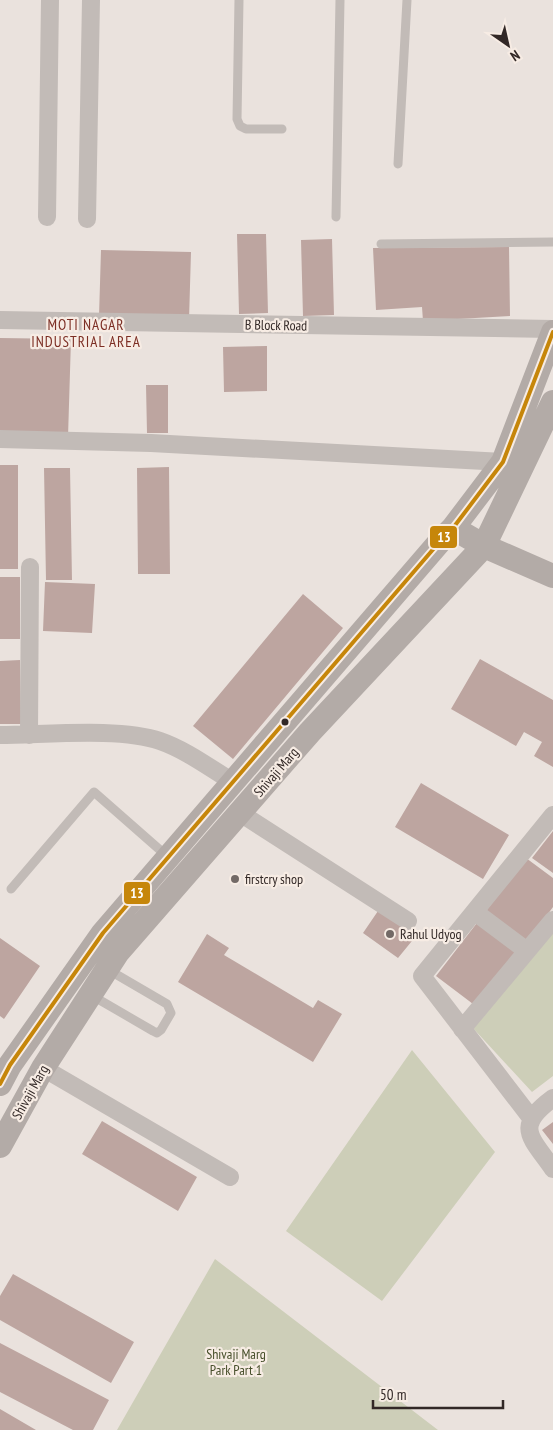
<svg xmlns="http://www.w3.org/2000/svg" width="553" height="1430" font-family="'PT Sans Narrow',sans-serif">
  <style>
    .green { fill: #cdceb8 }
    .building { fill: #bda5a0 }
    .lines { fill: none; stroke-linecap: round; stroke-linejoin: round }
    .lane { stroke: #c2bbb7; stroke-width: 9 }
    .street { stroke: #c2bbb7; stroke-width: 18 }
    .secondary { stroke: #b3aba7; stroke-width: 24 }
    .bus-1-casing { stroke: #f7ece4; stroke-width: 8 }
    .bus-1 { stroke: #c6860a; stroke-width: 4 }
    .bus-dot { fill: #322826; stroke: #f7ece4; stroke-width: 2 }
    .poi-dot { fill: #726966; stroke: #f7ece4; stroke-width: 2 }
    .labels { text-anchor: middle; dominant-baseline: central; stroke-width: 4.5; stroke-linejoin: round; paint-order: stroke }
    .street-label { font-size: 14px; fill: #322826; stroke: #f7ece4 }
    .poi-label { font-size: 14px; fill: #322826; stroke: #f7ece4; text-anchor: start }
    .park-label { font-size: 14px; fill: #474f2b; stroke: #f7ece4 }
    .neighbourhood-label { font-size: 15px; letter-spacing: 1px; fill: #7c2e24; stroke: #f7ece4 }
    .line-badge { stroke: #f7ece4; stroke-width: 2 }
    .badge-label { font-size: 14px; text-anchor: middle; font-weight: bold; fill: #fff }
  </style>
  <rect width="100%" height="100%" fill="#eae2dd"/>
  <!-- green -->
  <path class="green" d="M 553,932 L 553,1076 L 532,1092 L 472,1027 Z
    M 412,1050 L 495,1152 L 382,1301 L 286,1231 Z
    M 215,1259 L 438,1430 L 117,1430 Z"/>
  <!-- building -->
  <path class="building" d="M 237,234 L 266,234 L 268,313 L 239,314 Z
    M 332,239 L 334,315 L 303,316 L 301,240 Z
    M 509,247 L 510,316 L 423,321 L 422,307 L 376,310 L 373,248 Z
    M 101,250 L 191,252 L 189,320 L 99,317 Z
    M 0,338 L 71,339 L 68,437 L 0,435 Z
    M 267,346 L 267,391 L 224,392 L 223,347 Z
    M 146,385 L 168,385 L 168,433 L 147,433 Z
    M 0,465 L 18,465 L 18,569 L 0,569 Z
    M 169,467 L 170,574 L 138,574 L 137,468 Z
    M 44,468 L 70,468 L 72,580 L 46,580 Z
    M 0,577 L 20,577 L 20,639 L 0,639 Z
    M 45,582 L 95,584 L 92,633 L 43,631 Z
    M 303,594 L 343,628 L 233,759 L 193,726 Z
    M 480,659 L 553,700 L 553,767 L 534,756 L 542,742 L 524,732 L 516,746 L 451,709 Z
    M 20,660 L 21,724 L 0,724 L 0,661 Z
    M 421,783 L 509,835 L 483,879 L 395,827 Z
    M 553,831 L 553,873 L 532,858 Z
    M 526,858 L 553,878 L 553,907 L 524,946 L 483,915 Z
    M 378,911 L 416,936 L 398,958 L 363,933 Z
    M 480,919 L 521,949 L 477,1007 L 436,976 Z
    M 207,934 L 229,948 L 224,955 L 313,1008 L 318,1000 L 342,1014 L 313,1062 L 178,982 Z
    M 0,938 L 40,966 L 4,1019 L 0,1016 Z
    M 102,1121 L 197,1177 L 178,1211 L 82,1154 Z
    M 553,1122 L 553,1144 L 542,1130 Z
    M 13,1274 L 134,1342 L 111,1383 L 0,1320 L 0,1296 Z
    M 0,1343 L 109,1400 L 93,1430 L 73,1430 L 0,1392 Z
    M 0,1409 L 36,1430 L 0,1430 Z"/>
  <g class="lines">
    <!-- lane -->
    <path class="lane" d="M 239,0 L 237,119 L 240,126 L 246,129 L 282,129
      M 398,164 L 407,0
      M 336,217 L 340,0
      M 381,244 L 553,242
      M 11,889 L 94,792 L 168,857
      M 91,995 L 153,1031 L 157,1033 L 161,1030 L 171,1013 L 167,1004 L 107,969"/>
    <!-- street -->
    <path class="street" d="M 47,217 L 50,0
      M 87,219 L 91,0
      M 0,320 L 553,329
      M 0,439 L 151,443 L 503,462
      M 0,735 C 43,735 121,727 160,741 C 186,750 210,768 233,782
      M 29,735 L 30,567
      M 240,813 L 408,921
      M 475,912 L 527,951
      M 462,1029 L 553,920
      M 43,1068 L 230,1177
      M 553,1098 C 514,1127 530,1136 553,1169
      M 531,1118 L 422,976 L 553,815"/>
    <!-- secondary -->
    <path class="secondary" d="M 453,528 L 484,546 L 553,576
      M 0,1084 L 10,1065 L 103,933 L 442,539 L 453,528 L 503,462 L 553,332
      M 0,1146 L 43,1068 L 118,952 L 310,732 L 484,546 L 553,402"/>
    <!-- bus-1 casing -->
    <g class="bus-1-casing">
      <path id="bus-1" d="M 0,1084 L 10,1065 L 103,933 L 442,539 L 453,528 L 503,462 L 553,332"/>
    </g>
    <!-- bus-1 -->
    <use href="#bus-1" class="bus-1"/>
  </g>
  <!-- markers -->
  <circle class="bus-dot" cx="285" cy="722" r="4.5"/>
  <g class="poi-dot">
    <circle cx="235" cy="879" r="5"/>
    <circle cx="390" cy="934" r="5"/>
  </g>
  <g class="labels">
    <!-- street labels -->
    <g class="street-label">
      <text transform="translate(276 325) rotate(1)">B Block Road</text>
      <text transform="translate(276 772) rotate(-49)">Shivaji Marg</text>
      <text transform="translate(30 1092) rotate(-61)">Shivaji Marg</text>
    </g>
    <!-- poi labels -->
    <g class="poi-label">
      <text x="245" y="879">firstcry shop</text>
      <text x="400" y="934">Rahul Udyog</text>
    </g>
    <!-- park labels -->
    <g class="park-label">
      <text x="236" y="1354">Shivaji Marg<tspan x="236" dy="16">Park Part 1</tspan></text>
    </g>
    <!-- neighbourhood labels -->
    <g class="neighbourhood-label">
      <text x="86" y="324">MOTI NAGAR<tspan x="86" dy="17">INDUSTRIAL AREA</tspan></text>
    </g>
  </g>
  <g class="line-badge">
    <rect x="429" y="525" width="29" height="24" rx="5" fill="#c6860a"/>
    <rect x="123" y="881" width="28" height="24" rx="5" fill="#c6860a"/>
  </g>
  <g class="badge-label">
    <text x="444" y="542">13</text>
    <text x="137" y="898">13</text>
  </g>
  <!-- north arrow -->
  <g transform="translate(508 45) rotate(146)" stroke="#f7ece4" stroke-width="4" paint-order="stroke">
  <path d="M0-4L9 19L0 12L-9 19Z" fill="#322826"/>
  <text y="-8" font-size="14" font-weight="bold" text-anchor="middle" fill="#322826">N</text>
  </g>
  <!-- scale -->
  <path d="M373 1400v8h130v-8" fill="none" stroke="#322826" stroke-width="2.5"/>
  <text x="380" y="1400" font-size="15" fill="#322826" stroke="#f7ece4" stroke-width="4" paint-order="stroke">50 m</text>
</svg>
